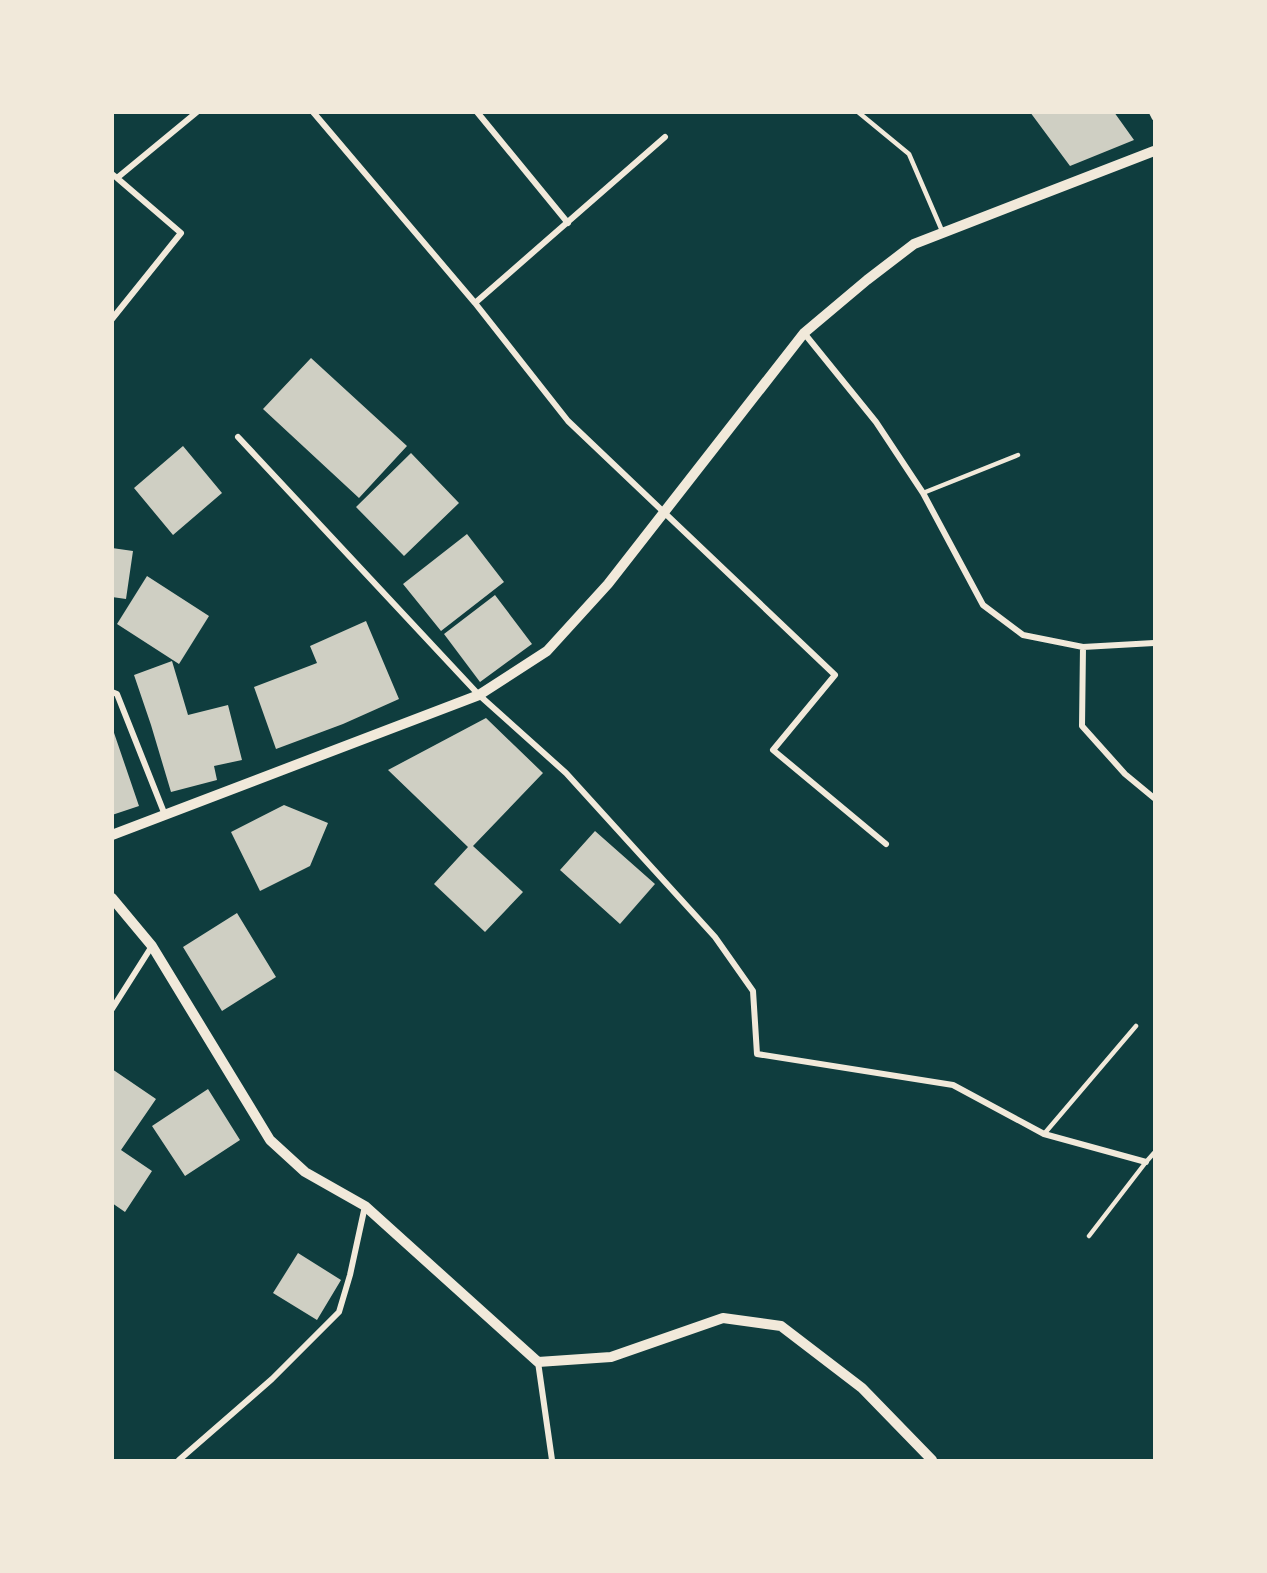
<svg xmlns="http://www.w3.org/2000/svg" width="1267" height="1573" font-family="Raleway,sans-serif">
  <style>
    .building { fill: #cfcfc3 }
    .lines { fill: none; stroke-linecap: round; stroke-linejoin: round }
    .service { stroke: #f1e9da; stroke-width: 4.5 }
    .minor { stroke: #f1e9da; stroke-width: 6 }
    .tertiary { stroke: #f1e9da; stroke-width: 10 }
  </style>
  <rect width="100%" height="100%" fill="#0f3d3e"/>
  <!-- building -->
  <path class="building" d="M 1030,112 L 1114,112 L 1134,140 L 1070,166 Z
    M 311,358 L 407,446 L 359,498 L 263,409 Z
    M 183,446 L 222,493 L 173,535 L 134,488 Z
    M 411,453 L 459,503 L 404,556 L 356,507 Z
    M 467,534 L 504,582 L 441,631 L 403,584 Z
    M 112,548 L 133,551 L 126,599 L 112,597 Z
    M 147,576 L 209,616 L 179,664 L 117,624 Z
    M 495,595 L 532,644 L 480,682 L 444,634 Z
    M 366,621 L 399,699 L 343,724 L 276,749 L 254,687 L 317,663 L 310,646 Z
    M 172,661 L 188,715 L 228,705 L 242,760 L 214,766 L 217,780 L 171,792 L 151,725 L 134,675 Z
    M 486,718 L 543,773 L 473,846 L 523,892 L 485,932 L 434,884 L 468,847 L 388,770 Z
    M 112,727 L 139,806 L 112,815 Z
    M 284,805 L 328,823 L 310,866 L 260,891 L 231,832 Z
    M 595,831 L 655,884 L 620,924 L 560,870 Z
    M 237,913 L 276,977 L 222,1011 L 183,947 Z
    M 112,1069 L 156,1099 L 121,1150 L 152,1171 L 125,1212 L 112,1203 Z
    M 208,1089 L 240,1140 L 185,1176 L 152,1126 Z
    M 298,1253 L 341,1280 L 317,1320 L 273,1293 Z"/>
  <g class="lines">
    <!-- service -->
    <path class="service" d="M 858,112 L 909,154 L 943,233
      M 1151,112 L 1154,118
      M 923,493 L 1018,455
      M 1044,1134 L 1136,1026
      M 1089,1236 L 1146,1162 L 1154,1153"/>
    <!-- minor -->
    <path class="minor" d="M 313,112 L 475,303 L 568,421 L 835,675 L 773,750 L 886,844
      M 477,112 L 568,223
      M 112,174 L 117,178 L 197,112
      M 475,303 L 665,137
      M 112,319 L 181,233 L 117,178
      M 804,333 L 876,422 L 923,493 L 983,605 L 1023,635 L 1083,647 L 1154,643
      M 238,437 L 479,695 L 566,773 L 715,937 L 753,991 L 757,1054 L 953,1085 L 1044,1134 L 1146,1162
      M 1083,647 L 1082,726 L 1125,774 L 1154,798
      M 112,692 L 117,694 L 165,815
      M 112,1009 L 152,946
      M 538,1362 L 552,1460
      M 179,1460 L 272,1379 L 339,1312 L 350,1275 L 365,1206"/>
    <!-- tertiary -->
    <path class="tertiary" d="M 112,835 L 479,695 L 547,651 L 608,584 L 804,333 L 867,280 L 914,244 L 1154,151
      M 112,898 L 152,946 L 270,1140 L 305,1172 L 365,1206 L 538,1362 L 611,1357 L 723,1318 L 781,1326 L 862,1388 L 932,1460"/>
  </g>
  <!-- border -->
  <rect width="1267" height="1573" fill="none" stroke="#f1e9da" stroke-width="228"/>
</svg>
